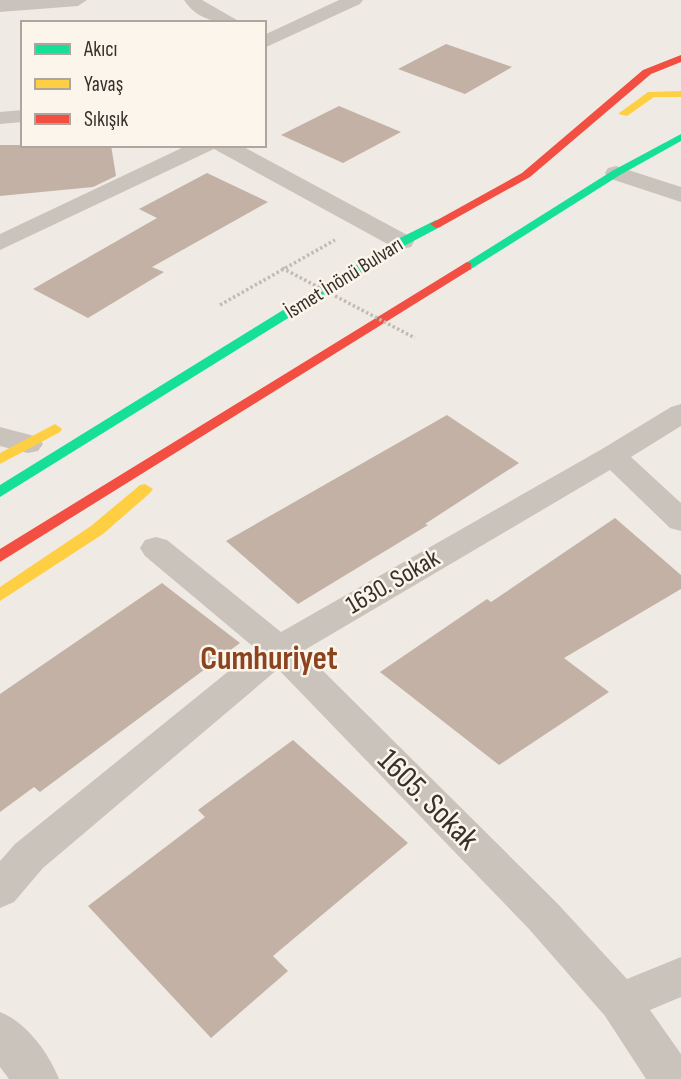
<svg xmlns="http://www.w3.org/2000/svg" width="681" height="1079" font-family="'Sofia Sans Condensed',sans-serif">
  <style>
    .building { fill: #c4b1a5 }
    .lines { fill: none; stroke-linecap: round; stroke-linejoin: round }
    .path { stroke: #c1bbb5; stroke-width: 3.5; stroke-dasharray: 2.5 2.5; stroke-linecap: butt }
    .street { fill: #c9c3bc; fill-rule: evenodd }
    .fast { fill: #16e098; fill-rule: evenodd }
    .slow { fill: #ffcf43; fill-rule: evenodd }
    .jam { fill: #f24e42; fill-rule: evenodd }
    .path-bridge { stroke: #c1bbb5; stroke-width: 3.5; stroke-dasharray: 2.5 2.5; stroke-linecap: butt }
    .labels { text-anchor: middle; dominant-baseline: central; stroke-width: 5; stroke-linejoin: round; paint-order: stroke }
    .far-street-label { font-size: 21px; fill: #3a302a; stroke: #fbf5ec }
    .street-label { font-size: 26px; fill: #3a302a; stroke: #fbf5ec }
    .near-street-label { font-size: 32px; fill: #3a302a; stroke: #fbf5ec }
    .district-label { font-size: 33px; font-weight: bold; fill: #8c4320; stroke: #fbf5ec }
  </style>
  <rect width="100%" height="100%" fill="#efebe4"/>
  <!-- building -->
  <path class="building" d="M 446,44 L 512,67 L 465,94 L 398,69 Z
    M 339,106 L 401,132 L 343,163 L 281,135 Z
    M 0,145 L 111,145 L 116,176 L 93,187 L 0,196 Z
    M 207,173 L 268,202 L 152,267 L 164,272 L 88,318 L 33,289 L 157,218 L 139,209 Z
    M 447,415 L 519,463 L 425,524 L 428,525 L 298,604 L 226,541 Z
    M 615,518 L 681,575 L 681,589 L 564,658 L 609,692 L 499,765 L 380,672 L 487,599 L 491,602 Z
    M 162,583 L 240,643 L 40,792 L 34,787 L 0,812 L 0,694 Z
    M 293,740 L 408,843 L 273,956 L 288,971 L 211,1038 L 88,906 L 205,817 L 198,810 Z"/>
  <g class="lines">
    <!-- path -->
    <path class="path" d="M 220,305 L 335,240"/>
    <!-- street -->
    <path class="street" d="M 0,0 L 87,0 L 78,6 L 0,12 Z
      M 184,0 L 202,0 L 242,23 C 218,23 198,21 184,0 Z
      M 339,0 L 363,0 L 360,4 L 264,48 L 264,35 Z
      M 23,110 L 23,122 L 0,124 L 0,112 Z
      M 188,145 L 240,145 L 411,237 L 414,242 L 411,247 L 402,249 L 393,247 L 214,149 L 0,250 L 0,234 Z
      M 616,166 L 681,187 L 681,202 L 608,178 L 605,173 L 608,168 Z
      M 681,404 L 681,426 L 631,457 L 681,503 L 681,531 L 670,528 L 610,470 L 303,651 L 557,903 L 627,979 L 681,957 L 681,997 L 650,1010 L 681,1054 L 681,1079 L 646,1079 L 605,1016 L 529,929 L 278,669 L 43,868 L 14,902 L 0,908 L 0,861 L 15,844 L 256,649 L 145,556 L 140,548 L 145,540 L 156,537 L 167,540 L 281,632 L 602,449 L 671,407 Z
      M 0,427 L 38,437 L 43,444 L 38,451 L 28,453 L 0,446 Z
      M 0,1012 C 26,1022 49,1053 59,1079 L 9,1079 L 0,1067 Z"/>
    <!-- fast -->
    <path class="fast" d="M 681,134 L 681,141 L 620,175 L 471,269 L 467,270 L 461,266 L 612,171 Z
      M 436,220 L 442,224 L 440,227 L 406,245 L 0,497 L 0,485 L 398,239 Z"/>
    <!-- slow -->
    <path class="slow" d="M 681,91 L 681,97 L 654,97 L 627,116 L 618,114 L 648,92 Z
      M 55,424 L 62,429 L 60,432 L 0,464 L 0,453 Z
      M 145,484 L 153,489 L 150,493 L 103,534 L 0,601 L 0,587 L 91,526 L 140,485 Z"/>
    <!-- jam -->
    <path class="jam" d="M 681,55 L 681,62 L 651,74 L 530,177 L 440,227 L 436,228 L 430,224 L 522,173 L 643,70 Z
      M 467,262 L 471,263 L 471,269 L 0,562 L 0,549 Z"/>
    <!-- path-bridge -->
    <path class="path-bridge" d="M 282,268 L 415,338"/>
  </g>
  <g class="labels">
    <!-- far-street labels -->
    <g class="far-street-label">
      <text transform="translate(344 278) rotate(-32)">İsmet İnönü Bulvarı</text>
    </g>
    <!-- street labels -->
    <g class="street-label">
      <text transform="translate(393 582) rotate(-30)">1630. Sokak</text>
    </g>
    <!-- near-street labels -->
    <g class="near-street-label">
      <text transform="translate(428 800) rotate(45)">1605. Sokak</text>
    </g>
    <!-- district labels -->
    <g class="district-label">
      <text x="269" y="659">Cumhuriyet</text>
    </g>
  </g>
  <!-- legend -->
  <rect x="21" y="21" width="245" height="126" fill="#fbf5ec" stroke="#aea69e" stroke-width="2"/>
  <rect x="35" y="44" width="35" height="10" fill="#16e098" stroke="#aea69e" stroke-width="2"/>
  <text x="84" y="56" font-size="21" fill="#3a302a">Akıcı</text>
  <rect x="35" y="79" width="35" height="10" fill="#ffcf43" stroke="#aea69e" stroke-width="2"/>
  <text x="84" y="91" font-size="21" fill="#3a302a">Yavaş</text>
  <rect x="35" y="114" width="35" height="10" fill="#f24e42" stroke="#aea69e" stroke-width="2"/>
  <text x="84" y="126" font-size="21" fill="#3a302a">Sıkışık</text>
</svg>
